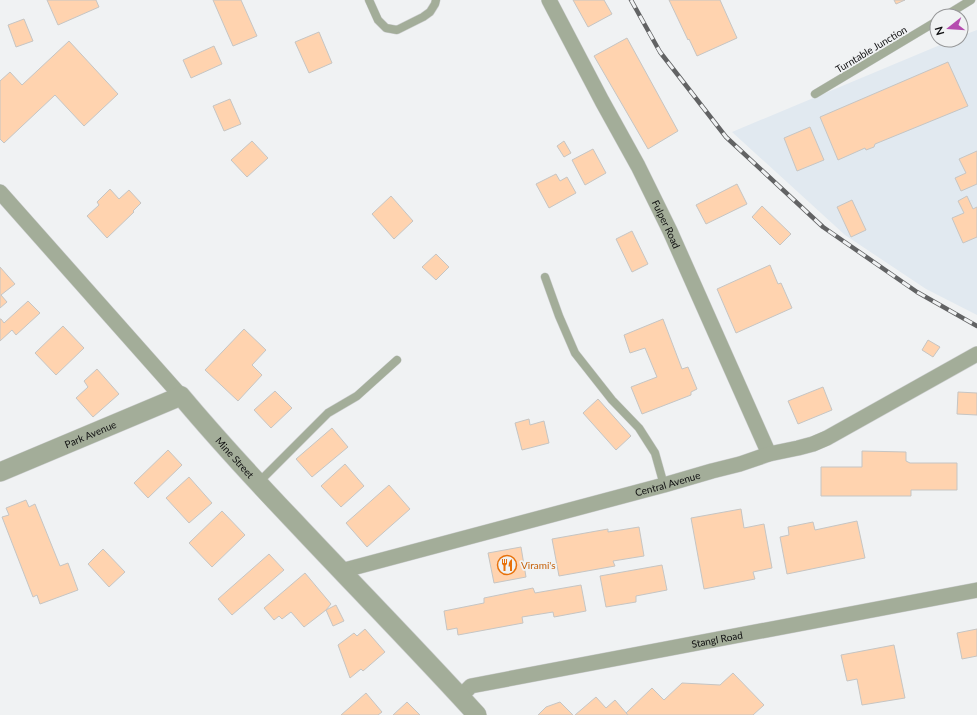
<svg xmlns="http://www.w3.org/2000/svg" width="977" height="715" font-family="Lato,sans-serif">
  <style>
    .built { fill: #e1e9f0 }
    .building { fill: #ffd3af; stroke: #c6c5c3 }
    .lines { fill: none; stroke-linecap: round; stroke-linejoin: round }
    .service-casing { stroke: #cccecf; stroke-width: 9 }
    .minor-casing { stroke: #cccecf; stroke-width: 16 }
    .tertiary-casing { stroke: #cccecf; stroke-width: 20 }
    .service { stroke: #a3ad99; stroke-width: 8 }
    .minor { stroke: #a3ad99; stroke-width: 15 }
    .tertiary { stroke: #a3ad99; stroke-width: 19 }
    .rail-casing { stroke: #626364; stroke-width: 4.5 }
    .rail { stroke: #f0f2f3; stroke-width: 3; stroke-dasharray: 9; stroke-linecap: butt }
    .labels { text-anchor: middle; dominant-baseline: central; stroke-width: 3.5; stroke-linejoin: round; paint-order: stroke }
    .street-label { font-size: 10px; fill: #0f0f10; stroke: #f0f2f3 }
    .food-label { font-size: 10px; fill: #c56008; stroke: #f0f2f3; text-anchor: start }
  </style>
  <rect width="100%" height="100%" fill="#f0f2f3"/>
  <!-- built -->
  <path class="built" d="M 977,30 L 977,315 L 926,289 L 845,235 L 732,132 L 952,40 L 961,40 L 961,36 Z"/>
  <!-- building -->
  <path class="building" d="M 47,0 L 96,0 L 99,7 L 58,25 Z
    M 213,0 L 241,0 L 257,36 L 233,46 Z
    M 573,0 L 604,0 L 612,14 L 588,27 Z
    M 669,0 L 720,0 L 737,38 L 697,56 L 689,39 L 688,40 Z
    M 894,0 L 905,0 L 896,4 Z
    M 24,19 L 33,41 L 16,47 L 8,25 Z
    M 319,32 L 332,63 L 309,73 L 295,42 Z
    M 627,38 L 678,131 L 648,149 L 594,56 Z
    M 69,41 L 118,94 L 84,126 L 55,95 L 4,143 L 0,139 L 0,81 L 10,72 L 22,85 Z
    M 214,46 L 222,64 L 191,78 L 183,60 Z
    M 948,62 L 968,106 L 875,144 L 874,147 L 866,150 L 865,148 L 838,160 L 820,117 Z
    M 230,99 L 241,124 L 224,131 L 213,106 Z
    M 810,127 L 824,160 L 797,171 L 784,138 Z
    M 252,141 L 268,158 L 247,177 L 231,160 Z
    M 564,141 L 571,153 L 564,157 L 557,146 Z
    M 593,149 L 606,173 L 585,185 L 572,160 Z
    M 977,151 L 977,184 L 961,191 L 955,178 L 966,173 L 959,159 Z
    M 556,174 L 560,181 L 567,177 L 576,193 L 549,208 L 536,184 Z
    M 737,184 L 747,204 L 706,224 L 696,205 Z
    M 110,189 L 119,199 L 129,190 L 141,203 L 133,211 L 134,212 L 107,238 L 87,216 L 99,205 L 97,202 Z
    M 391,196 L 413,221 L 394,239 L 372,214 Z
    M 967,196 L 973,209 L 977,207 L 977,237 L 963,243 L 952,218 L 964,213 L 958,201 Z
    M 852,200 L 866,230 L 851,237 L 837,207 Z
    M 762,206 L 791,234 L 780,245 L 752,217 Z
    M 632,231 L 648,264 L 632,272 L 616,239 Z
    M 436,254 L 449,267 L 436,280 L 422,267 Z
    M 770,265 L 778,284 L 781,283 L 792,308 L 736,333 L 717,289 Z
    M 0,267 L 15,284 L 1,295 L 7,302 L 0,308 Z
    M 28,301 L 40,313 L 16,335 L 12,330 L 0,341 L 0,319 L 1,319 L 4,323 Z
    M 663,319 L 682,369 L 688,367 L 697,389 L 691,392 L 691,395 L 642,414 L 631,387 L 657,377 L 645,348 L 630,353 L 624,335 Z
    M 63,326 L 84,348 L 56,375 L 35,353 Z
    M 244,329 L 266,350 L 252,365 L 262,375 L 238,401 L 205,370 Z
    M 928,340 L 940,347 L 933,357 L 922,350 Z
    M 97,369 L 119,394 L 93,417 L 76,398 L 88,387 L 84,381 Z
    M 823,387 L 832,410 L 798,424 L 788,401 Z
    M 275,391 L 292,408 L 271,428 L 254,410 Z
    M 958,392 L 977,393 L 977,415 L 957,414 Z
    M 598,399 L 631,436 L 616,450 L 583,413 Z
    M 529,419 L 530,425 L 544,421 L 549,443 L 522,450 L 515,423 Z
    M 332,428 L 348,447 L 312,477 L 296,459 Z
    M 168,450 L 182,465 L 148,498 L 134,483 Z
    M 862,451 L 906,452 L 906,461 L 910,463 L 957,463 L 957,490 L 911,490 L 911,496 L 821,496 L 821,467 L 862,467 Z
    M 345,464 L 364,486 L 341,507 L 321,486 Z
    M 189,477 L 212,503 L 189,523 L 166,498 Z
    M 389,485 L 410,509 L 367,547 L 346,523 Z
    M 26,500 L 29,507 L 35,504 L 60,566 L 68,563 L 78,590 L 40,604 L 37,595 L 33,597 L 2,517 L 9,515 L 6,508 Z
    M 741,509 L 744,528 L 764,524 L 772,568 L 753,572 L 755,579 L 704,589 L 691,518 Z
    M 222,511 L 245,535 L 212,567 L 189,543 Z
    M 857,521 L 865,558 L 787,574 L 780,537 L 789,535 L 788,527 L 813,522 L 815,530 Z
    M 639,527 L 644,556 L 613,561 L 615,566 L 559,576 L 552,539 L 608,529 L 608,532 Z
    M 521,547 L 526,577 L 494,583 L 488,553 Z
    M 103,549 L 125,572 L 109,587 L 88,564 Z
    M 269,554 L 284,570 L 232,615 L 218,599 Z
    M 662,565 L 667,590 L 636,596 L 636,602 L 606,607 L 600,576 Z
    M 305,573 L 331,604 L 326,610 L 304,627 L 291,612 L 282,619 L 279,616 L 274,620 L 264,608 Z
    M 581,585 L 586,611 L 554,617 L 553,612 L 522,617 L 523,623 L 458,635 L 457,628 L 447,630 L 444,611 L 484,603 L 484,598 L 533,588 L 535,593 Z
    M 336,605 L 344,621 L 333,626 L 326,610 Z
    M 365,629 L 385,652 L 363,671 L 361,669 L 350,678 L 338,645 L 354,633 L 357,636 Z
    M 977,629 L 977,656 L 962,659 L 957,633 Z
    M 894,645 L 905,698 L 862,705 L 857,679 L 847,681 L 841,655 Z
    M 733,673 L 764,705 L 753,715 L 628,715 L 626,713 L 652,688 L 664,700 L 682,683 L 720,685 Z
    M 366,693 L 382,712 L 378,715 L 341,715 Z
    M 596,697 L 606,708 L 615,700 L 628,715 L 575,715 Z
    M 407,702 L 420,715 L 393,715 Z
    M 560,702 L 573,715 L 538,715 L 546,707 Z"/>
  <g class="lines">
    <!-- service casing -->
    <g class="service-casing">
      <path id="service" d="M 369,0 L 378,20 L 386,28 L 397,30 L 423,17 L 430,12 L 435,4 L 436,0
        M 945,16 L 971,0
        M 815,94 L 937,21
        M 545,277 L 559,316 L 575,353 L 612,400 L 639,428 L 655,453 L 664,485
        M 258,483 L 328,413 L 357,396 L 397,360"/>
    </g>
    <!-- minor casing -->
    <g class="minor-casing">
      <g id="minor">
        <path id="s1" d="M 549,0 L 602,101 L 638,166 L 670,231 L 769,454"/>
        <path d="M 0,192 L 181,396"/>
        <path id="s2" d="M 341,571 L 664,485 L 712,471 L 740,464 L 769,454 L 798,448 L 813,444 L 827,438 L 977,354"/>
        <path id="s3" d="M 460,697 L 471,686 C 639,653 808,623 977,590"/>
      </g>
    </g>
    <!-- tertiary casing -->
    <g class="tertiary-casing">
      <g id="tertiary">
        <path id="s4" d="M 0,472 L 181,396 C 217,439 255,480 293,520 C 354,585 417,649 477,715"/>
      </g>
    </g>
    <!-- service -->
    <use href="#service" class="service"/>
    <!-- minor -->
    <use href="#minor" class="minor"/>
    <!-- tertiary -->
    <use href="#tertiary" class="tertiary"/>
    <!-- rail casing -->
    <g class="rail-casing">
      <path id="rail" d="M 631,0 L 660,52 L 726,137 L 823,227 L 917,292 L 977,326"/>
    </g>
    <!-- rail -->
    <use href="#rail" class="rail"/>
  </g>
  <!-- icons -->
  <defs>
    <g id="restaurant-ring" transform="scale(1)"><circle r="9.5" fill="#f0f2f3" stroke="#e8710a" stroke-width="1.5"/><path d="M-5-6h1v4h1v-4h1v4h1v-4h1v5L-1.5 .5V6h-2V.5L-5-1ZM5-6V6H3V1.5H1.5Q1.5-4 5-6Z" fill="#e8710a"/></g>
  </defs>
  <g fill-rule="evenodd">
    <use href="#restaurant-ring" x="507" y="565"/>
  </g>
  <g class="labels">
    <!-- street labels -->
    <g class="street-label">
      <text transform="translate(871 49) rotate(-31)">Turntable Junction</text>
      <text stroke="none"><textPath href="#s1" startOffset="253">Fulper Road</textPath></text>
      <text stroke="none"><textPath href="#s4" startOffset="98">Park Avenue</textPath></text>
      <text stroke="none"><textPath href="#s4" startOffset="278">Mine Street</textPath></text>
      <text stroke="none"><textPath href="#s2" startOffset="338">Central Avenue</textPath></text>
      <text stroke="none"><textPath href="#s3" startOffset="266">Stangl Road</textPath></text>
    </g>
    <!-- food labels -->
    <g class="food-label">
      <text x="521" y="565">Virami's</text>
    </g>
  </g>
  <!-- north arrow -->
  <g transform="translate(949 28) rotate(253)"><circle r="19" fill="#f0f2f3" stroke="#969798"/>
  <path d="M0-3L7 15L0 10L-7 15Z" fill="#b54caf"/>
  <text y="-6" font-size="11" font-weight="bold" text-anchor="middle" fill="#0f0f10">N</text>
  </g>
</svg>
